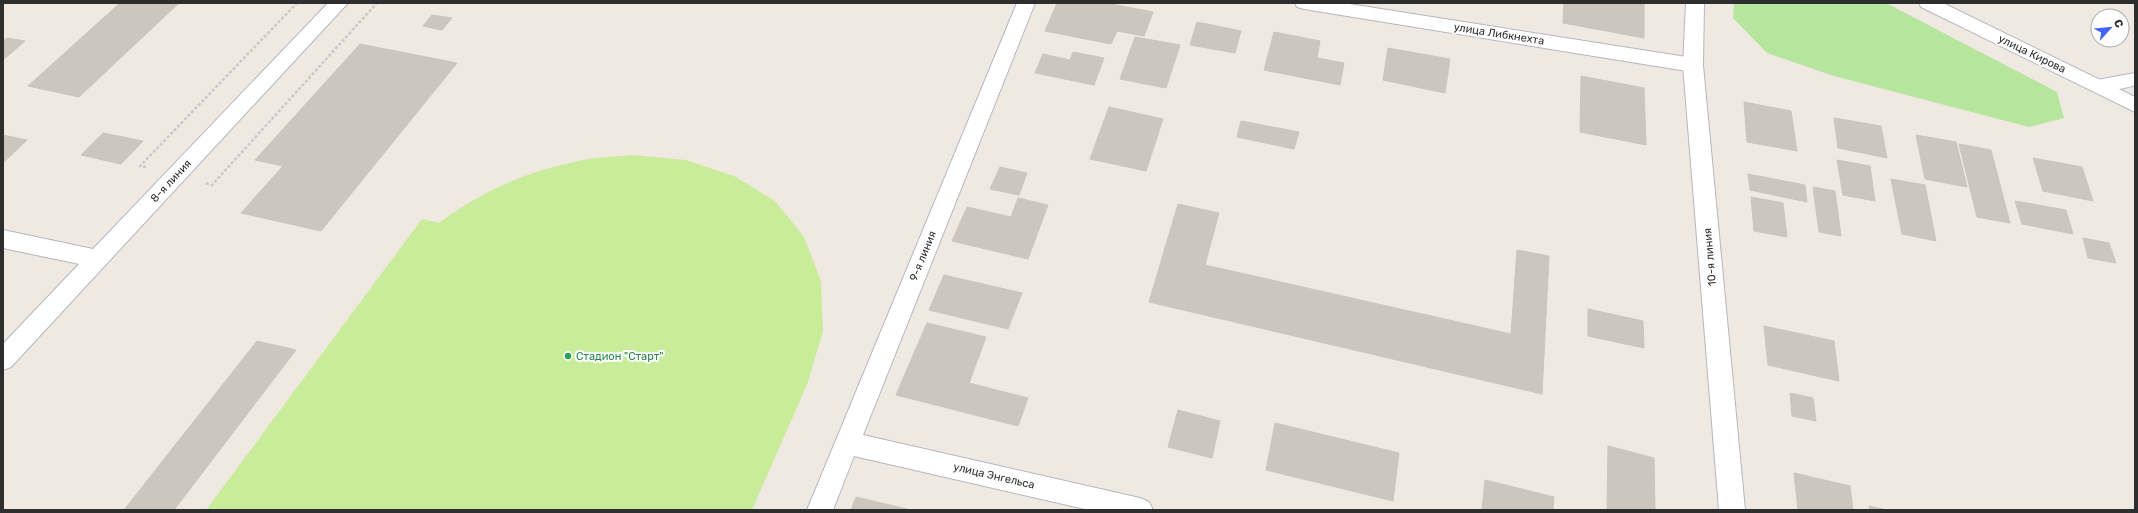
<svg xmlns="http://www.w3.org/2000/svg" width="2138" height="513" font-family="Rubik,sans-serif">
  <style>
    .green { fill: #b6e59e }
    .pitch { fill: #c9ec9a }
    .building { fill: #cbc7bf; stroke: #cbc5ba }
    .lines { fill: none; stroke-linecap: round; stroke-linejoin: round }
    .lane-casing { stroke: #b4b7c1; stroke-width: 2 }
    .street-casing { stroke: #b4b7c1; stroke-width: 2 }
    .secondary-casing { stroke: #b4b7c1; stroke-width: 2 }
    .path { stroke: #c9c9c9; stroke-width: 2.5; stroke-dasharray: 3 2; stroke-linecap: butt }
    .lane { fill: #fff; fill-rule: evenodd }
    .street { fill: #fff; fill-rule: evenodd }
    .secondary { fill: #fff; fill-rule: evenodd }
    .leisure-dot { fill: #2e9e5b; stroke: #fff; stroke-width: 1.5 }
    .labels { text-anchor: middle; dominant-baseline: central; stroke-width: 4; stroke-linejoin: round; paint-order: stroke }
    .street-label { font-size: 11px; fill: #2e2e2e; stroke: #fff }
    .leisure-label { font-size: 11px; fill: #27864d; stroke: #fff; text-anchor: start }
  </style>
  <rect width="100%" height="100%" fill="#efe9e1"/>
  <!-- green -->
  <path class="green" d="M 1734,3 L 1886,3 L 2057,92 L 2064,118 L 2029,127 L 1834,76 L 1767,53 L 1733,18 Z"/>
  <!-- pitch -->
  <path class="pitch" d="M 632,155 L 686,160 L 734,176 L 775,201 L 804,237 L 821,281 L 823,331 L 808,382 L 752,510 L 206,510 L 422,219 L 439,223 C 479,193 525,172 574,162 C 593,157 613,157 632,155 Z"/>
  <!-- building -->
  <path class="building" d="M 120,3 L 179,3 L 79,97 L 28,86 Z
    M 1057,3 L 1106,3 L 1153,12 L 1144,36 L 1117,31 L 1111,44 L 1045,31 Z
    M 1564,3 L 1644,3 L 1644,38 L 1563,23 Z
    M 432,15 L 452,18 L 442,30 L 423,26 Z
    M 1197,22 L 1241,31 L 1235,53 L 1190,45 Z
    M 1274,32 L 1320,41 L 1317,58 L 1344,63 L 1340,85 L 1264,70 Z
    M 1135,37 L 1180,45 L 1166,88 L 1120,79 Z
    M 7,38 L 25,41 L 3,60 L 3,41 Z
    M 360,44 L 457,63 L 321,231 L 241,213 L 283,166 L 255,160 Z
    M 1388,48 L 1450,59 L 1445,93 L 1383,80 Z
    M 1073,52 L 1104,58 L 1094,85 L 1035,73 L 1043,54 L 1070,60 Z
    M 1581,76 L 1644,88 L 1646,145 L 1580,132 Z
    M 1744,102 L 1791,111 L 1797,151 L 1747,142 Z
    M 1109,107 L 1163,119 L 1146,171 L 1090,159 Z
    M 1834,118 L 1881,126 L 1887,158 L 1838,148 Z
    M 1241,121 L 1299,132 L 1294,149 L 1237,137 Z
    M 103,133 L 143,141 L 121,164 L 81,155 Z
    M 3,135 L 27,140 L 3,163 Z
    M 1916,135 L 1956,142 L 1967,187 L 1925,179 Z
    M 1959,144 L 1991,150 L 2010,223 L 1977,217 Z
    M 2033,158 L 2082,167 L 2093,201 L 2043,191 Z
    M 1837,160 L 1870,166 L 1875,201 L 1843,195 Z
    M 1000,167 L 1027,173 L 1019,195 L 990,189 Z
    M 1748,174 L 1805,185 L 1807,202 L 1750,190 Z
    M 1891,179 L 1925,185 L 1936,241 L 1902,234 Z
    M 1813,187 L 1835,191 L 1841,236 L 1819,232 Z
    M 1751,197 L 1783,203 L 1787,237 L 1754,231 Z
    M 1018,198 L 1048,205 L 1028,259 L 952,241 L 967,207 L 1011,217 Z
    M 2015,201 L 2066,210 L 2073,234 L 2022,224 Z
    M 1178,204 L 1219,213 L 1205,265 L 1511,334 L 1517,250 L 1549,256 L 1542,394 L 1149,302 Z
    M 2083,238 L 2109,243 L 2116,263 L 2088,258 Z
    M 944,275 L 1022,293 L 1008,329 L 929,310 Z
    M 1588,309 L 1643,321 L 1644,348 L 1588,336 Z
    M 927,323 L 986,337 L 969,383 L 1028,398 L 1018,426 L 896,395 Z
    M 1764,326 L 1834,341 L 1839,381 L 1768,365 Z
    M 257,341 L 296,350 L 174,510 L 124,510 Z
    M 1790,393 L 1813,398 L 1816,421 L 1792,416 Z
    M 1178,410 L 1220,421 L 1212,458 L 1168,447 Z
    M 1275,423 L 1399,453 L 1393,501 L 1266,470 Z
    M 1608,446 L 1654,458 L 1655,510 L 1607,510 Z
    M 1794,473 L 1850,486 L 1853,510 L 1798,510 Z
    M 1485,480 L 1554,497 L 1553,510 L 1482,510 Z
    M 856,497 L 911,510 L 851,510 Z
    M 1869,506 L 1887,510 L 1870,510 Z"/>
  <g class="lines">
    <!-- lane casing -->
    <g class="lane-casing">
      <path id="lane" d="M 2135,73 L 2135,85 C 2122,89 2104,94 2091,90 L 2089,86 L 2091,82 L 2097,80 Z"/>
    </g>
    <!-- street casing -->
    <g class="street-casing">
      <path id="street" d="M 328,3 L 348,3 L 11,367 L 3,370 L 3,344 L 79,264 L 3,248 L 3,230 L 93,249 Z
        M 1017,3 L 1035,3 L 863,435 L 1140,498 L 1149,502 L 1153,510 L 1089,510 L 854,456 L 833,510 L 807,510 Z
        M 1295,3 L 1343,3 L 1693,58 L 1700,60 L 1703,65 L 1700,70 L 1693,72 L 1304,9 L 1297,7 Z"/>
    </g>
    <!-- secondary casing -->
    <g class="secondary-casing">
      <path id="secondary" d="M 1686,3 L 1704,3 L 1703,65 L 1745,510 L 1719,510 L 1683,65 Z
        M 1919,3 L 1943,3 L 2135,97 L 2135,112 L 1921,7 Z"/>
    </g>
    <!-- path -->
    <path class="path" d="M 146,167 L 140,166 L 297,3
      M 206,183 L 212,185 L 377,3"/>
    <!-- lane -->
    <use href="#lane" class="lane"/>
    <!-- street -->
    <use href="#street" class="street"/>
    <!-- secondary -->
    <use href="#secondary" class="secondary"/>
  </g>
  <!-- markers -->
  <circle class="leisure-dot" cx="568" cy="356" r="4"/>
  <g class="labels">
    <!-- street labels -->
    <g class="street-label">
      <text transform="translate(1499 34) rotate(9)">улица Либкнехта</text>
      <text transform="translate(2032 54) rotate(26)">улица Кирова</text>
      <text transform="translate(171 181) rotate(-47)">8-я линия</text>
      <text transform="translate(923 256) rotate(-68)">9-я линия</text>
      <text transform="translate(1710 257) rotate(-95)">10-я линия</text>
      <text transform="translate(994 476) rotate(13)">улица Энгельса</text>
    </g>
    <!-- leisure labels -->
    <g class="leisure-label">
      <text x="576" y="356">Стадион "Старт"</text>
    </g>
  </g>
  <!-- border -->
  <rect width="2138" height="513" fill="none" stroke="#2e2e2e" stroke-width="8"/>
  <!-- north arrow -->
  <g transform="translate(2110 28) rotate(63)"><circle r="19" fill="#ffffff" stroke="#ababab"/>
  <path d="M0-3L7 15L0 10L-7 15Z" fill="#4264fb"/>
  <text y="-6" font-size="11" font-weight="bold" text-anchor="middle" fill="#2e2e2e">С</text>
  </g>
</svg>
